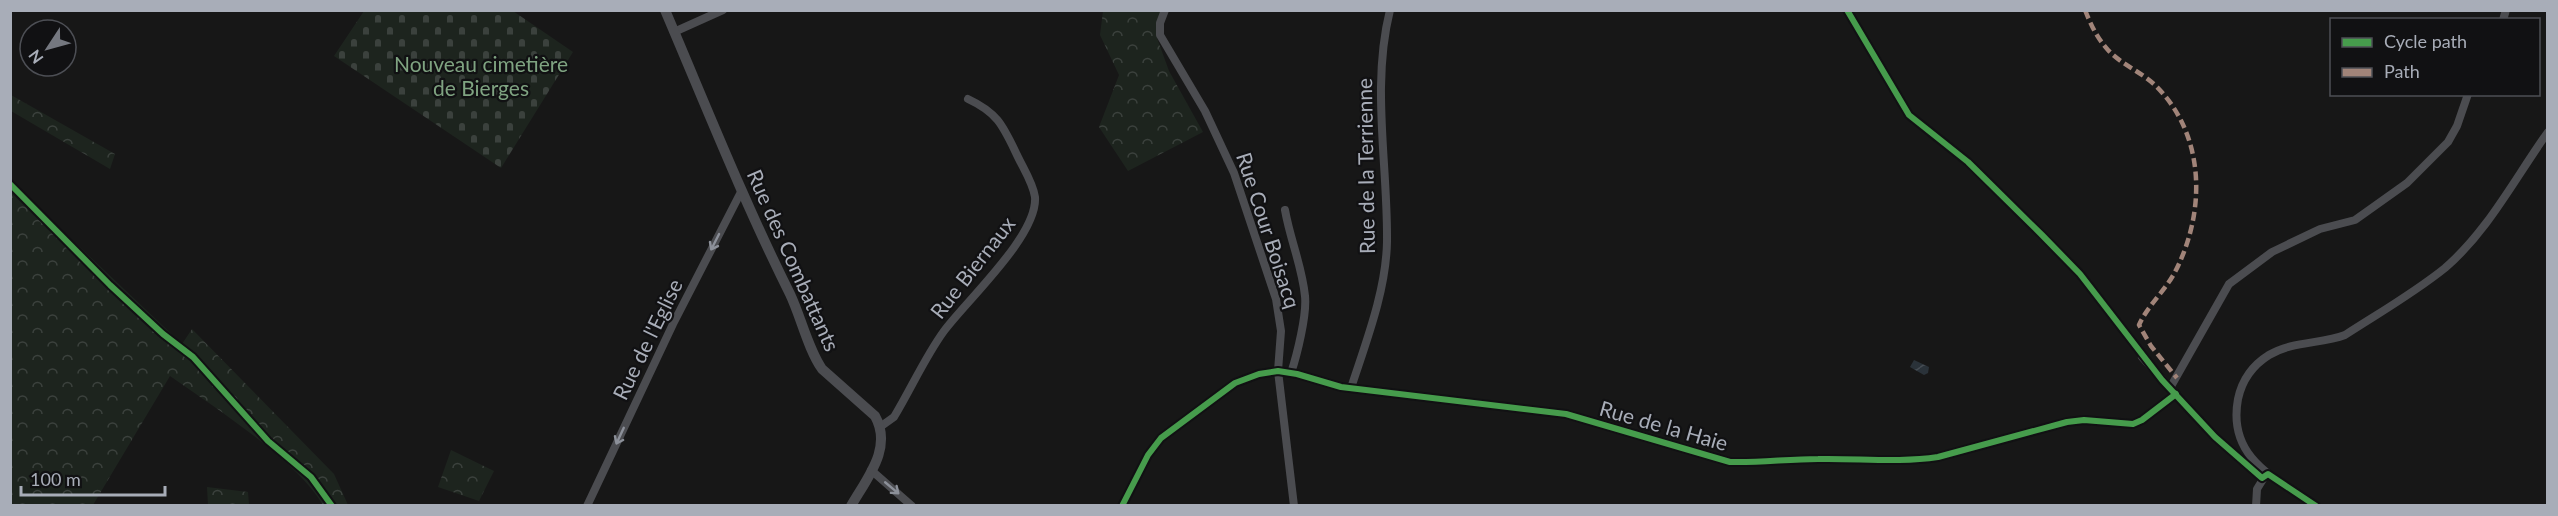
<svg xmlns="http://www.w3.org/2000/svg" width="2558" height="516" font-family="Lato,sans-serif">
  <style>
    .forest { fill: url(#forest-crowns) }
    .cemetery { fill: url(#cemetery-stones) }
    .water { fill: url(#water-waves) }
    .lines { fill: none; stroke-linecap: round; stroke-linejoin: round }
    .minor { stroke: #4b4c50; stroke-width: 8 }
    .tertiary { stroke: #4b4c50; stroke-width: 10 }
    .quiet { stroke: #a18479; stroke-width: 4.5; stroke-dasharray: 9 4.5; stroke-linecap: butt }
    .cycleway-casing { stroke: #111113; stroke-width: 10 }
    .cycleway { stroke: #469c4c; stroke-width: 6 }
    .oneway { stroke: #8c9099 }
    .labels { text-anchor: middle; dominant-baseline: central; stroke-width: 4.5; stroke-linejoin: round; paint-order: stroke }
    .park-label { font-size: 21px; fill: #7fa381; stroke: #111113 }
    .street-label { font-size: 21px; fill: #a8adb8; stroke: #111113 }
  </style>
  <defs>
    <pattern id="forest-crowns" width="20" height="18" patternUnits="userSpaceOnUse" patternTransform="scale(1.5)"><rect width="20" height="18" fill="#1d241e"/><path d="M2 6a3 3 0 1 1 6 0M12 15a3 3 0 1 1 6 0" fill="none" stroke="#3b413d"/></pattern>
    <pattern id="cemetery-stones" width="16" height="16" patternUnits="userSpaceOnUse" patternTransform="scale(1.5)"><rect width="16" height="16" fill="#1d241e"/><path d="M2 7V4a2 2 0 0 1 4 0v3zM10 15v-3a2 2 0 0 1 4 0v3z" fill="#3b413d"/></pattern>
    <pattern id="water-waves" width="16" height="10" patternUnits="userSpaceOnUse" patternTransform="scale(1.5)"><rect width="16" height="10" fill="#2a3239"/><path d="M0 5q4-4 8 0t8 0" fill="none" stroke="#464d54"/></pattern>
  </defs>
  <rect width="100%" height="100%" fill="#171717"/>
  <!-- forest -->
  <path class="forest" d="M 1103,11 L 1167,11 L 1157,38 L 1169,71 L 1203,132 L 1128,171 L 1099,127 L 1119,75 L 1100,35 Z
    M 11,95 L 115,154 L 110,169 L 11,111 Z
    M 11,192 L 48,217 L 182,344 L 192,329 L 334,474 L 348,505 L 323,505 C 298,461 214,407 170,376 L 93,505 L 11,505 Z
    M 451,450 L 494,471 L 479,501 L 438,487 Z
    M 207,487 L 248,492 L 249,505 L 208,505 Z"/>
  <!-- cemetery -->
  <path class="cemetery" d="M 364,11 L 513,11 L 573,52 L 501,168 L 334,56 Z"/>
  <!-- water -->
  <path class="water" d="M 1914,360 L 1929,367 L 1928,373 L 1924,375 L 1910,367 Z"/>
  <g class="lines">
    <!-- minor -->
    <path class="minor" d="M 1165,10 L 1160,23 L 1160,35 L 1205,111 L 1234,173 L 1276,299 L 1281,331 L 1278,371 L 1294,506
      M 2503,20 L 2506,10
      M 674,32 L 723,10
      M 1285,210 C 1290,239 1302,266 1305,296 C 1307,315 1297,355 1291,373
      M 2142,357 L 2215,437 L 2262,478
      M 1351,388 C 1366,342 1386,291 1387,242 C 1388,165 1371,86 1390,10
      M 2170,388 L 2229,284 L 2272,252 L 2320,229 L 2355,220 L 2407,183 L 2448,142 L 2457,126 L 2468,94
      M 880,427 L 894,417 C 911,389 925,357 944,331 C 968,299 1038,235 1035,197 C 1033,183 1023,168 1017,155 C 1003,126 998,113 968,99
      M 871,470 L 912,506
      M 587,506 L 673,324 L 742,190
      M 1122,506 L 1148,455 L 1161,438 L 1235,383 L 1259,374 L 1278,371 L 1297,374 L 1341,387 L 1566,414 L 1730,462 C 1759,463 1788,459 1818,459 C 1858,458 1898,463 1938,457 L 2067,422 L 2084,420 L 2133,424 L 2142,420 L 2176,394
      M 2256,506 L 2257,489 L 2265,476
      M 2316,506 C 2275,478 2227,458 2238,399 C 2242,380 2253,365 2269,355 C 2292,341 2322,344 2345,335 C 2379,313 2414,293 2445,268 C 2488,231 2515,178 2548,132"/>
    <!-- tertiary -->
    <path class="tertiary" d="M 665,10 C 706,106 744,202 790,294 C 801,317 808,349 822,369 L 875,416 C 893,448 867,478 851,506"/>
    <!-- quiet -->
    <path class="quiet" d="M 2085,10 C 2091,25 2097,38 2108,50 C 2121,64 2141,72 2155,85 C 2206,135 2206,212 2175,272 C 2165,291 2148,305 2139,325 L 2151,346 L 2177,378"/>
    <!-- cycleway casing -->
    <g class="cycleway-casing">
      <path id="cycleway" d="M 1847,10 L 1909,115 L 1968,162 L 2042,235 L 2080,274 L 2162,380 L 2215,437 L 2262,478 L 2268,474 L 2316,506
        M 10,184 L 110,285 L 163,334 L 193,357 L 268,441 L 311,477 L 332,506
        M 1122,506 L 1148,455 L 1161,438 L 1235,383 L 1259,374 L 1278,371 L 1297,374 L 1341,387 L 1566,414 L 1730,462 C 1759,463 1788,459 1818,459 C 1858,458 1898,463 1938,457 L 2067,422 L 2084,420 L 2133,424 L 2142,420 L 2176,394"/>
    </g>
    <!-- cycleway -->
    <use href="#cycleway" class="cycleway"/>
  </g>
  <!-- one-way arrows -->
  <defs><path id="oneway-shaft" d="M-6 0H5M1.5-3L5.5 0L1.5 3" fill="none" stroke-width="1.6" stroke-linecap="round" stroke-linejoin="round" transform="scale(1.5)"/></defs>
  <g class="oneway">
    <use href="#oneway-shaft" transform="translate(715 242) rotate(117)"/>
    <use href="#oneway-shaft" transform="translate(620 436) rotate(115)"/>
    <use href="#oneway-shaft" transform="translate(892 488) rotate(40)"/>
  </g>
  <g class="labels">
    <!-- park labels -->
    <g class="park-label">
      <text x="481" y="63">Nouveau cimetière<tspan x="481" dy="24">de Bierges</tspan></text>
    </g>
    <!-- street labels -->
    <g class="street-label">
      <text transform="translate(1365 166) rotate(-91)">Rue de la Terrienne</text>
      <text transform="translate(1269 230) rotate(72)">Rue Cour Boisacq</text>
      <text transform="translate(794 260) rotate(66)">Rue des Combattants</text>
      <text transform="translate(972 267) rotate(-52)">Rue Biernaux</text>
      <text transform="translate(647 339) rotate(-64)">Rue de l'Eglise</text>
      <text transform="translate(1664 425) rotate(16)">Rue de la Haie</text>
    </g>
  </g>
  <!-- border -->
  <rect width="2558" height="516" fill="none" stroke="#a8adb8" stroke-width="24"/>
  <!-- legend -->
  <rect x="2330" y="18" width="210" height="78" fill="#111113" stroke="#4d4f55" stroke-width="1.5"/>
  <rect x="2342" y="38" width="30" height="9" fill="#469c4c" stroke="#4d4f55" stroke-width="1.5"/>
  <text x="2384" y="48" font-size="18" fill="#a8adb8">Cycle path</text>
  <rect x="2342" y="68" width="30" height="9" fill="#a18479" stroke="#4d4f55" stroke-width="1.5"/>
  <text x="2384" y="78" font-size="18" fill="#a8adb8">Path</text>
  <!-- north arrow -->
  <g transform="translate(48 48) rotate(234)"><circle r="28" fill="#111113" stroke="#4d4f55" stroke-width="1.5"/>
  <path d="M0-4.5L10 22L0 15L-10 22Z" fill="#757880"/>
  <text y="-9" font-size="16" font-weight="bold" text-anchor="middle" fill="#a8adb8">N</text>
  </g>
  <!-- scale -->
  <path d="M21 486v9h144v-9" fill="none" stroke="#a8adb8" stroke-width="3"/>
  <text x="30" y="486" font-size="18" fill="#a8adb8" stroke="#111113" stroke-width="4.5" paint-order="stroke">100 m</text>
</svg>
